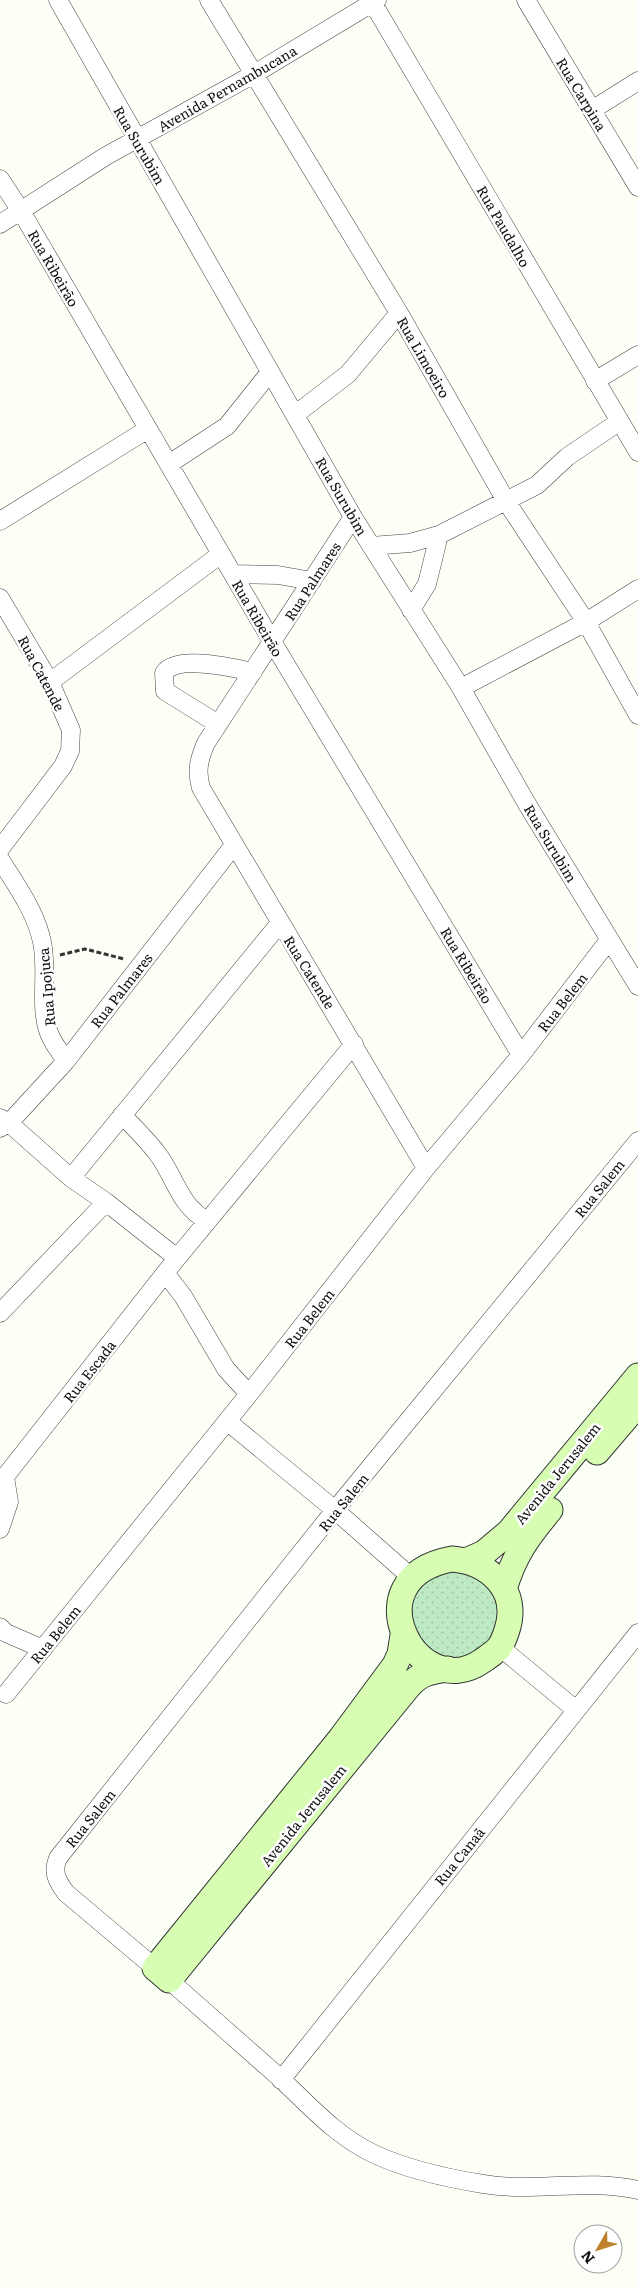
<svg xmlns="http://www.w3.org/2000/svg" width="638" height="2289" font-family="Literata,serif">
  <style>
    .park { fill: url(#park-dots) }
    .lines { fill: none; stroke-linecap: round; stroke-linejoin: round }
    .street-casing { stroke: #444; stroke-width: 19 }
    .secondary-casing { stroke: #333; stroke-width: 27 }
    .path { stroke: #333; stroke-width: 3; stroke-dasharray: 5 2.5; stroke-linecap: butt }
    .street { stroke: #fff; stroke-width: 18 }
    .secondary { stroke: #d6fdb2; stroke-width: 25 }
    .labels { text-anchor: middle; dominant-baseline: central; stroke-width: 5; stroke-linejoin: round; paint-order: stroke }
    .street-label { font-size: 14px; fill: #111; stroke: #fff }
  </style>
  <defs>
    <pattern id="park-dots" width="8" height="8" patternUnits="userSpaceOnUse" patternTransform="scale(1.25)"><rect width="8" height="8" fill="#beeac3"/><path d="M2 2h.1M6 6h.1" fill="none" stroke="#a2c8a6" stroke-width="1.8" stroke-linecap="round"/></pattern>
  </defs>
  <rect width="100%" height="100%" fill="#fbfff5"/>
  <!-- park -->
  <path class="park" d="M 445,1572 C 470,1572 500,1584 501,1614 C 501,1624 496,1636 494,1645 L 453,1667 L 413,1645 L 410,1600 L 418,1587 Z"/>
  <g class="lines">
    <!-- street casing -->
    <g class="street-casing">
      <path id="street" d="M 58,0 L 353,517 L 461,688 L 527,804 L 638,986
        M 209,0 L 399,313 L 506,501 L 586,622 L 638,715
        M 371,0 L 638,452
        M 526,0 L 638,187
        M 592,110 L 638,81
        M 0,179 L 21,211 L 273,643 L 521,1055
        M 0,224 L 106,156 L 254,74 L 377,0
        M 595,381 L 638,355
        M 296,414 L 348,374 L 399,313
        M 169,464 L 227,426 L 270,372
        M 353,517 L 206,743 C 199,759 196,771 201,788 L 426,1168
        M 0,521 L 148,429
        M 371,546 L 410,543 L 439,535 L 537,485 L 567,457 L 620,421
        M 233,574 L 278,575 L 312,581
        M 0,598 L 50,682 L 71,730 L 70,751 L 63,766 L 0,849
        M 411,610 L 427,584 L 439,535
        M 50,682 L 221,554
        M 461,688 L 586,622 L 638,589
        M 218,724 L 165,691 L 164,673 C 177,654 233,668 253,672
        M 0,859 C 16,885 36,912 42,942 C 48,970 40,1000 47,1027 C 50,1040 59,1050 66,1061
        M 122,1115 C 134,1127 147,1140 157,1153 C 176,1178 178,1204 207,1221
        M 0,1118 L 9,1123 L 71,1178 L 106,1202 L 177,1258
        M 0,1128 L 9,1123 L 66,1061 L 234,845
        M 71,1178 L 280,923
        M 166,1274 L 183,1296 L 226,1369 L 249,1394
        M 0,1313 L 106,1202
        M 227,1421 L 335,1510 L 411,1577
        M 0,1483 L 177,1258 L 354,1044
        M 0,1529 L 9,1502 L 5,1477
        M 0,1627 L 6,1633 L 43,1649
        M 501,1648 L 576,1710
        M 6,1694 L 249,1394 L 426,1168 L 521,1055 L 609,940
        M 155,1968 L 66,1893 C 57,1881 52,1872 58,1858 L 335,1510 L 638,1141
        M 169,1980 C 206,2013 243,2045 280,2078 C 310,2106 336,2136 374,2154 C 408,2170 446,2178 483,2184 C 534,2193 587,2178 638,2190
        M 281,2080 L 638,1633"/>
    </g>
    <!-- secondary casing -->
    <g class="secondary-casing">
      <path id="secondary" d="M 597,1452 L 638,1404
        M 452,1559 C 489,1562 520,1590 507,1630 C 501,1649 498,1650 482,1661 C 418,1706 349,1578 452,1559 Z
        M 468,1560 L 484,1553 L 509,1532 L 638,1376
        M 504,1589 C 515,1554 526,1539 550,1510
        M 403,1635 L 400,1654 L 395,1665 L 341,1738 L 155,1968 L 169,1980 L 408,1687 C 420,1673 431,1671 448,1669"/>
    </g>
    <!-- path -->
    <path class="path" d="M 60,955 L 85,949 L 124,959"/>
    <!-- street -->
    <use href="#street" class="street"/>
    <!-- secondary -->
    <use href="#secondary" class="secondary"/>
  </g>
  <g class="labels">
    <!-- street labels -->
    <g class="street-label">
      <text transform="translate(227 88) rotate(-30)">Avenida Pernambucana</text>
      <text transform="translate(582 94) rotate(59)">Rua Carpina</text>
      <text transform="translate(140 145) rotate(60)">Rua Surubim</text>
      <text transform="translate(504 226) rotate(60)">Rua Paudalho</text>
      <text transform="translate(54 268) rotate(60)">Rua Ribeirão</text>
      <text transform="translate(424 357) rotate(60)">Rua Limoeiro</text>
      <text transform="translate(342 496) rotate(60)">Rua Surubim</text>
      <text transform="translate(312 581) rotate(-57)">Rua Palmares</text>
      <text transform="translate(258 618) rotate(60)">Rua Ribeirão</text>
      <text transform="translate(42 673) rotate(62)">Rua Catende</text>
      <text transform="translate(551 843) rotate(59)">Rua Surubim</text>
      <text transform="translate(467 965) rotate(59)">Rua Ribeirão</text>
      <text transform="translate(310 972) rotate(58)">Rua Catende</text>
      <text transform="translate(46 987) rotate(-95)">Rua Ipojuca</text>
      <text transform="translate(121 990) rotate(-52)">Rua Palmares</text>
      <text transform="translate(562 1002) rotate(-52)">Rua Belem</text>
      <text transform="translate(599 1188) rotate(-51)">Rua Salem</text>
      <text transform="translate(309 1318) rotate(-52)">Rua Belem</text>
      <text transform="translate(89 1371) rotate(-52)">Rua Escada</text>
      <text transform="translate(557 1473) rotate(-51)">Avenida Jerusalem</text>
      <text transform="translate(343 1502) rotate(-51)">Rua Salem</text>
      <text transform="translate(55 1634) rotate(-51)">Rua Belem</text>
      <text transform="translate(303 1815) rotate(-51)">Avenida Jerusalem</text>
      <text transform="translate(90 1818) rotate(-51)">Rua Salem</text>
      <text transform="translate(459 1856) rotate(-51)">Rua Canaã</text>
    </g>
  </g>
  <!-- north arrow -->
  <g transform="translate(598 2249) rotate(231)"><circle r="24" fill="#ffffff" stroke="#a0a0a0"/>
  <path d="M0-4L9 19L0 12L-9 19Z" fill="#bf812b"/>
  <text y="-8" font-size="14" font-weight="bold" text-anchor="middle" fill="#111111">N</text>
  </g>
</svg>
